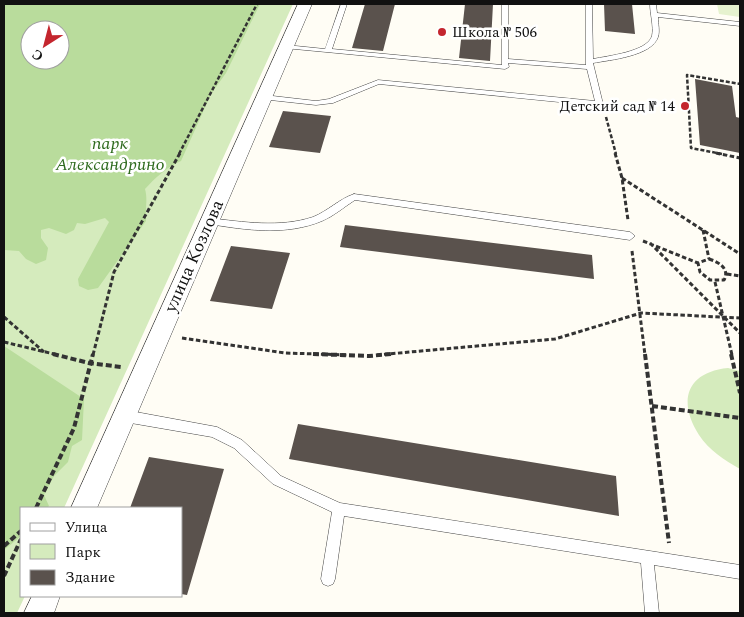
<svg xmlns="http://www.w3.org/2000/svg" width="744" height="617" font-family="Spectral,serif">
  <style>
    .green { fill: #d5ebbd; fill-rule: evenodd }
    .forest { fill: #b9dc9c; fill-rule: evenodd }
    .pitch { fill: #e6f2cf }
    .building { fill: #5a524d }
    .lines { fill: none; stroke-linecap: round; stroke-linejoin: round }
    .lane-casing { stroke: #444; stroke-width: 1 }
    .street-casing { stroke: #444; stroke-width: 1 }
    .path-far2 { stroke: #333; stroke-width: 2.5; stroke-dasharray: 4 2; stroke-linecap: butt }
    .path-far1 { stroke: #333; stroke-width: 3; stroke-dasharray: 4.5 2.5; stroke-linecap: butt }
    .path { stroke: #333; stroke-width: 4; stroke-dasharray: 6 3; stroke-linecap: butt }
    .lane { fill: #fff; fill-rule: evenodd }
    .street { fill: #fff; fill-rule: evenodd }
    .poi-dot { fill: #c4262e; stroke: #fff; stroke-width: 2 }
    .labels { text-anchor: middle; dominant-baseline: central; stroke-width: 5; stroke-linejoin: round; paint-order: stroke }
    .far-poi-label { font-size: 15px; fill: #111; stroke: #fff; text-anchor: start }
    .park-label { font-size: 18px; font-style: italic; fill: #2f6b1f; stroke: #fff }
    .street-label { font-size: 18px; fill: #111; stroke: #fff }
  </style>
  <rect width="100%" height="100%" fill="#fffdf5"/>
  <!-- green -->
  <path class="green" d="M 4,4 L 293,4 L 64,508 L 21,508 L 21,596 L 25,596 L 17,613 L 4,613 ZM 30,30 L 60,30 L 60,60 L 30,60 Z
    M 728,368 L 740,371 L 740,469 C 724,460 709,450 699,435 C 677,401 687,372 728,368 Z"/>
  <!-- forest -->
  <path class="forest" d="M 4,4 L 260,4 L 226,73 L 211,94 L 181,161 C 168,166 154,179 145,189 C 148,199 145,210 146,221 L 98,288 L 88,290 L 79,286 L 78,279 L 109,222 L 105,218 L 85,224 L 77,223 L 74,230 L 66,234 L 49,228 L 41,230 L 41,238 L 48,248 L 46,260 L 36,264 L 26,259 L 19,251 L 4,250 ZM 30,30 L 60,30 L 60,60 L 30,60 Z
    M 4,346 L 84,399 L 82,440 L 72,446 L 68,462 L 54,476 L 44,495 L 49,506 L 47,508 L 21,508 L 21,536 L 4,550 Z"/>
  <!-- pitch -->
  <path class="pitch" d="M 717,4 L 740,4 L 740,17 L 719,14 Z"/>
  <!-- building -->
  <path class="building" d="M 365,4 L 395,4 L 383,51 L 352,48 Z
    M 465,4 L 493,4 L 490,61 L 459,58 Z
    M 604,4 L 632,4 L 635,34 L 605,31 Z
    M 695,79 L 732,86 L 736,117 L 740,118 L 740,153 L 700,145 Z
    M 283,111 L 331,116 L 320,153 L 269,147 Z
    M 345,225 L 592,255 L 594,279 L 340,247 Z
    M 231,246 L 290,253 L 272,309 L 210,301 Z
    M 298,424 L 616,476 L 619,516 L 289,459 Z
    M 149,457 L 224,469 L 187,595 L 181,594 L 181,508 L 130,508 Z"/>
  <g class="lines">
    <!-- lane casing -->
    <g class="lane-casing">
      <path id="lane" d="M 341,4 L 347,4 L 332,49 L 502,65 L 502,4 L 508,4 L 508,59 L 586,65 L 586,4 L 592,4 L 593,59 C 607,56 647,52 652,36 C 654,26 650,14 650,4 L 656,4 L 657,13 L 740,22 L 740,26 L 658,17 C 658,24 660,31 658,37 C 652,56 610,60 593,63 L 603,104 L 599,106 L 379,84 L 333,103 L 316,105 L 261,99 L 260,97 L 264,95 L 316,101 L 329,99 L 378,80 L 595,101 L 587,69 L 508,63 L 509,67 L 505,69 L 284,48 L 284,46 L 286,45 L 325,49 Z
        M 354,194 L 630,232 L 635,236 L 630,240 L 355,200 C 344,207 334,216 322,221 C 286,236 246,230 209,224 L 205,221 L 209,218 C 243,222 280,228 313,217 C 328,211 339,199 354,194 Z
        M 125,410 L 217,427 L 242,440 L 281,476 L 340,503 L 740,565 L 740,579 L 654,565 L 659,613 L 645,613 L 641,563 L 344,516 L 335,579 L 333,584 L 328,586 L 323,584 L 321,579 L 332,512 L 273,484 L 234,448 L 212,437 L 125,422 L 121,420 L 119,416 L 121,412 Z"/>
    </g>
    <!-- street casing -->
    <g class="street-casing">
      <path id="street" d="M 298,4 L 312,4 L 97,508 L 71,508 Z
        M 32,596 L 60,596 L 54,613 L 24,613 Z"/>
    </g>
    <!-- path-far2 -->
    <path class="path-far2" d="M 606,117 L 616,154
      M 179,154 L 257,4
      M 722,154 L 691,148 L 687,75 L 740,84"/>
    <!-- path-far1 -->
    <path class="path-far1" d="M 615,153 L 622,178 L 628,220
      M 716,153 L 740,158
      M 622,178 L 740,254
      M 703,230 L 709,259
      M 643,241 L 698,263
      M 650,243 L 740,333
      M 632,251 L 645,355
      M 709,259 C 719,262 730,269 724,280 L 710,280 L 700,272 L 698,263 Z
      M 727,274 L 740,276
      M 715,282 L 732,355
      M 4,317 L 44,352
      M 182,338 L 285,353 L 348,355
      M 4,342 L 58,355
      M 93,355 L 114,272 L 180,153
      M 377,355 L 555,339 L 641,313 L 740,318"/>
    <!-- path -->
    <path class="path" d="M 53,354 L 89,363 L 121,367
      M 313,354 L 369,356 L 391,354
      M 645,354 L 669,543
      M 731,354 L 740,393
      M 652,406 L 740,418
      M 36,508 L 74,428 L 93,354
      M 4,546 L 21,531
      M 4,576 L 21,539"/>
    <!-- lane -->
    <use href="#lane" class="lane"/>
    <!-- street -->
    <use href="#street" class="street"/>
  </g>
  <!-- markers -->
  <g class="poi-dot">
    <circle cx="442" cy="32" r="5"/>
    <circle cx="685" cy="106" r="5"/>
  </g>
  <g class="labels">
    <!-- far-poi labels -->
    <g class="far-poi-label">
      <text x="452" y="32">Школа № 506</text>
      <text x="675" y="106" text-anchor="end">Детский сад № 14</text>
    </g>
    <!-- park labels -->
    <g class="park-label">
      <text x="110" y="143">парк<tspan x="110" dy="21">Александрино</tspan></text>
    </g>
    <!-- street labels -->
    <g class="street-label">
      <text transform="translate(194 256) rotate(-66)">улица Козлова</text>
    </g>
  </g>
  <!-- border -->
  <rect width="744" height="617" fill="none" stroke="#111111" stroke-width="10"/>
  <!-- legend -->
  <rect x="20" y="507" width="162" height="90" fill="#ffffff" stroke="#a0a0a0"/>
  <rect x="30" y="523" width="25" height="8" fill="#ffffff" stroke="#a0a0a0"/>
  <text x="65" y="532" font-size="15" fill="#111111">Улица</text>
  <rect x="30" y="544" width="25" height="15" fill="#d5ebbd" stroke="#a0a0a0"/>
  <text x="65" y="557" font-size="15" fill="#111111">Парк</text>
  <rect x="30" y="570" width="25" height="15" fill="#5a524d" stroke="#a0a0a0"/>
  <text x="65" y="582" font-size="15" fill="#111111">Здание</text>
  <!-- north arrow -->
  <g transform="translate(45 45) rotate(216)"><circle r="24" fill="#ffffff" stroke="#a0a0a0"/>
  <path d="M0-4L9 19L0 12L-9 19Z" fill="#c4262e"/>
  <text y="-8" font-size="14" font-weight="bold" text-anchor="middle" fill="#111111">С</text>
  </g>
</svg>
